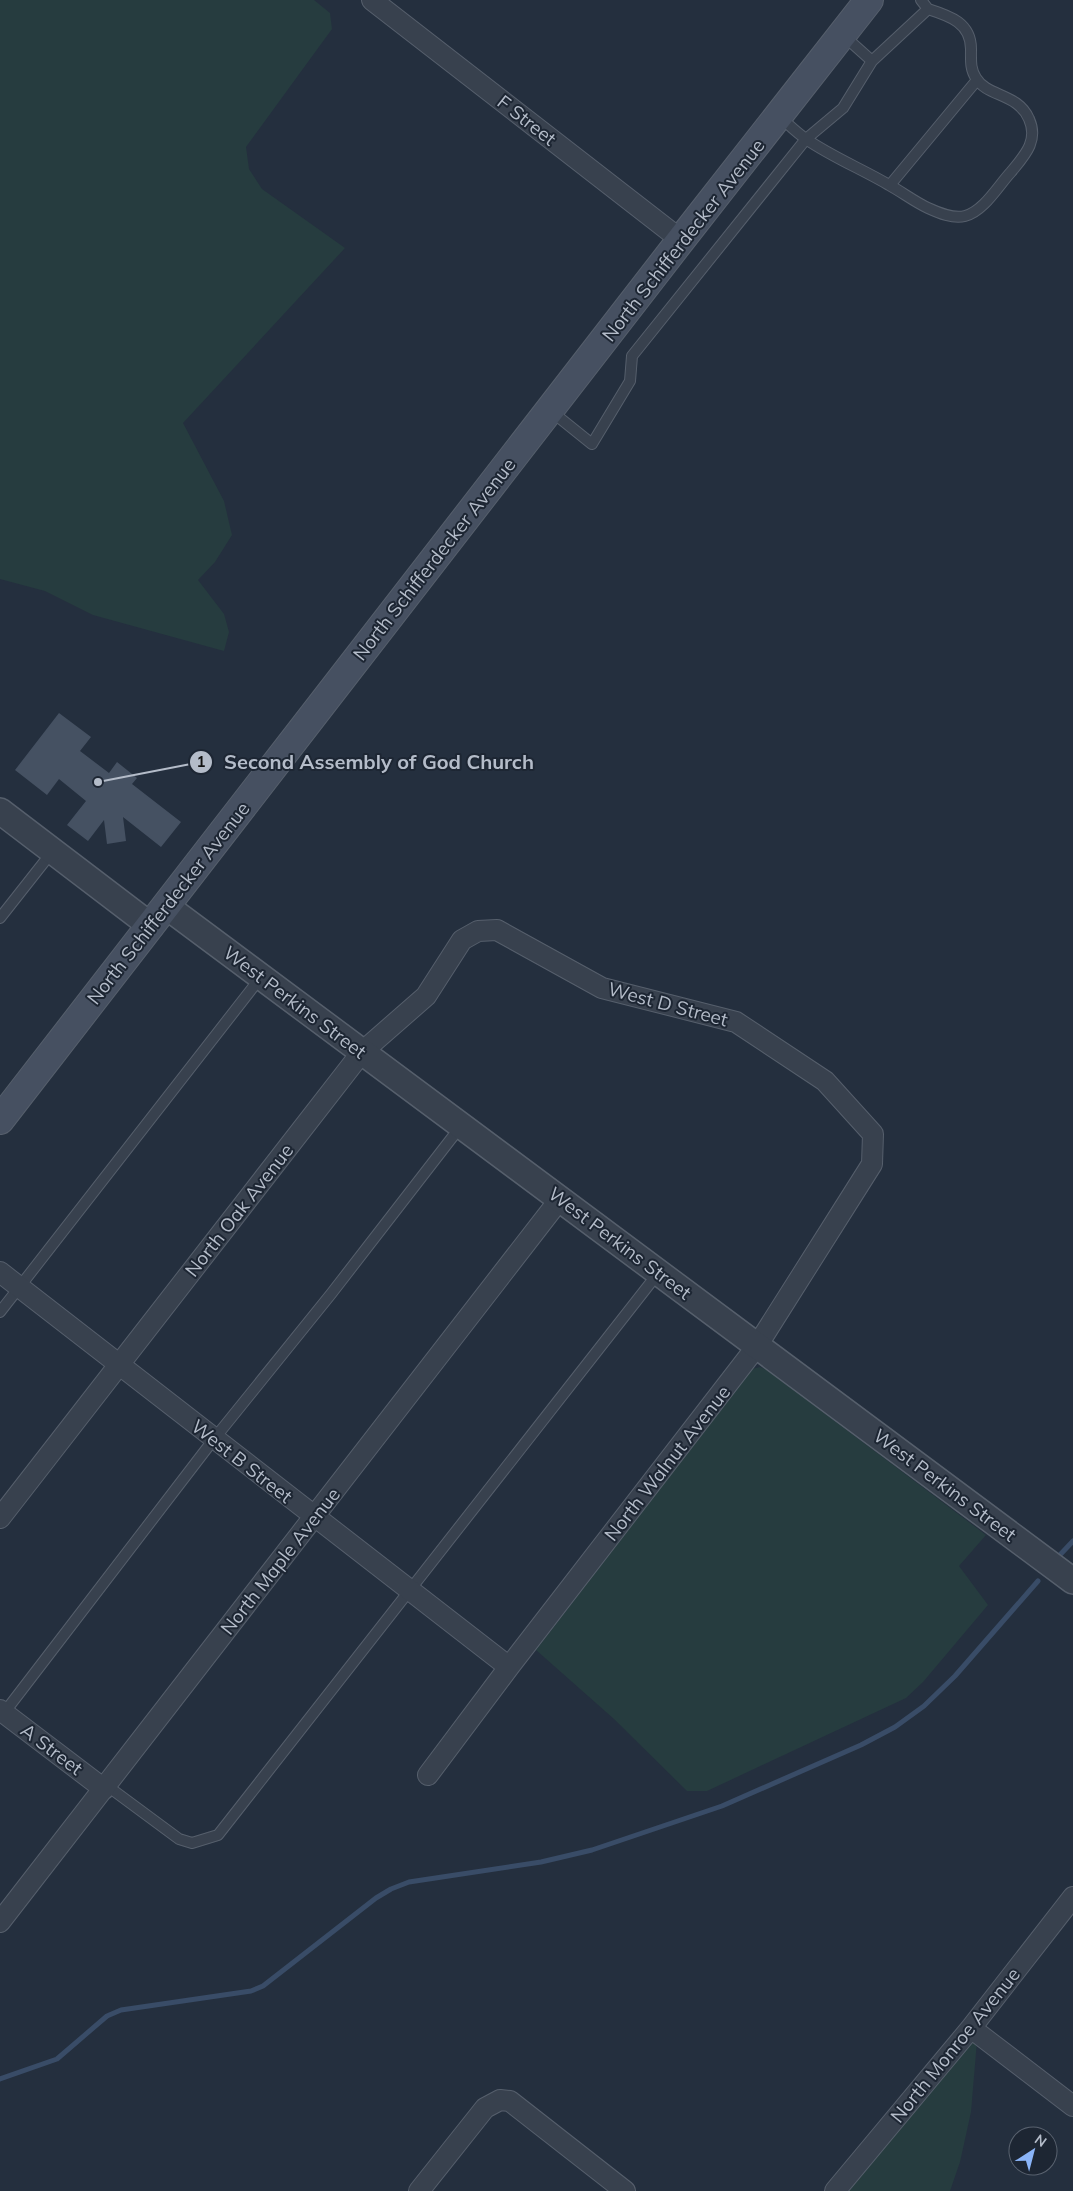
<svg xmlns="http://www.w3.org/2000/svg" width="1073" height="2191" font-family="Mulish,sans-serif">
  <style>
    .green { fill: #263c3f }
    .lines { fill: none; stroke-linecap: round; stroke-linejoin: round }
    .stream { stroke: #394c67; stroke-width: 5 }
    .building { fill: #455162 }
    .service-casing { stroke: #565f6c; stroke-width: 12 }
    .minor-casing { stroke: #565f6c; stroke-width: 22 }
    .tertiary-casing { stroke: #565f6c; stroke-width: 28 }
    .secondary-casing { stroke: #565f6c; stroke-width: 30 }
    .service { stroke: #38414e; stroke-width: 10 }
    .minor { stroke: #38414e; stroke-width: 20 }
    .tertiary { stroke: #38414e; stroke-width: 25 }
    .secondary { stroke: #465061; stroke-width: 28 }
    .labels { text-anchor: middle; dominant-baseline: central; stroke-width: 4; stroke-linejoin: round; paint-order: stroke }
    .street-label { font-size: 19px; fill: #b4bcc9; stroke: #1d2633 }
    .leader { fill: none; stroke: #b4bcc9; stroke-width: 2 }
    .callout-dot { fill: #b4bcc9; stroke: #1d2633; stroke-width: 2 }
    .mark-label { font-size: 15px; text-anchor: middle; font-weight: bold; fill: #111 }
    .callout-label { font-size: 20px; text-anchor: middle; font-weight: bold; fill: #b4bcc9; stroke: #1d2633; stroke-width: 4; stroke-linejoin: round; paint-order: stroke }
  </style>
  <rect width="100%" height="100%" fill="#242f3e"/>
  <!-- green -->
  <path class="green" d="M 0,0 L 314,0 L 330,13 L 332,29 L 246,147 L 249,169 L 262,189 L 345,248 L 183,423 L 224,501 L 232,535 L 215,562 L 198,580 L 224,614 L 229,632 L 224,651 L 93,615 L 45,591 L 0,579 Z
    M 760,1367 L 767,1370 L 986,1535 L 959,1566 L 988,1605 L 923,1682 L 906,1698 L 707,1791 L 687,1791 L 614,1719 L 536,1650 L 752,1369 Z
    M 977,2041 L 971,2112 L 960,2162 L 950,2191 L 848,2191 L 966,2043 Z"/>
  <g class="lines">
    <!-- stream -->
    <path class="stream" d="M 1057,1558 L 1073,1541
      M 0,2079 L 57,2059 L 107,2016 L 121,2010 L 251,1991 L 263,1986 L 376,1898 L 391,1889 L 409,1882 L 541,1862 L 592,1850 L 722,1806 L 861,1745 L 895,1727 L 924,1706 L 955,1676 L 1038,1581"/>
  </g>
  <!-- building -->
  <path class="building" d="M 59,713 L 91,737 L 80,751 L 109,773 L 117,762 L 137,778 L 132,784 L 181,822 L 161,847 L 123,817 L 126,841 L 107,844 L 104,820 L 88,841 L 67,825 L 86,801 L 59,779 L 47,795 L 15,770 Z"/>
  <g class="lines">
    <!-- service casing -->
    <g class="service-casing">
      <path id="service" d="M 843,35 L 872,61
        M 780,117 C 788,124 797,133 806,139 C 832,157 862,169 889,185 C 902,192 915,202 928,208 C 939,213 953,219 965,216 C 984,211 998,186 1011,172 C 1024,156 1039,141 1029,119 C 1018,93 987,97 976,78 C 970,69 971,60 971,49 C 971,23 950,16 928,9
        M 890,185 L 977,80
        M 551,411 L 592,444 L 630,381 L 632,356 L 806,139 L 843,108 L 872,61 L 928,9 L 921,0
        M 0,918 L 52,852
        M 0,1312 L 261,977
        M 4,1713 L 214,1439 L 331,1294 L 461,1126
        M 106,1785 L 179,1839 L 192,1843 L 218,1835 L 659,1272"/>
    </g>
    <!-- minor casing -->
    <g class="minor-casing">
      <path id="minor" d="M 372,0 L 681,240
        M 0,1272 L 509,1667
        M 0,1518 L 362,1052 L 426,996 L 462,940 L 478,931 L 497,930 L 602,988 L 736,1022 L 825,1081 L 873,1134 L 872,1164 L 757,1346 L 509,1667 L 428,1775
        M 0,1710 L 104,1789
        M 0,1922 L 560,1199
        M 971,2028 L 1073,2106
        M 419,2191 L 485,2108 L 500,2100 L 510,2101 L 625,2191
        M 835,2191 L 971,2028 L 1073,1897"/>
    </g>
    <!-- tertiary casing -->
    <g class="tertiary-casing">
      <path id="tertiary" d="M 0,811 L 151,926
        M 166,906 L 1073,1581"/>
    </g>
    <!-- secondary casing -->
    <g class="secondary-casing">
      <path id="secondary" d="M 0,1120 L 681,240 L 869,0"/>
    </g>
    <!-- service -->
    <use href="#service" class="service"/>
    <!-- minor -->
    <use href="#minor" class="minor"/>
    <!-- tertiary -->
    <use href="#tertiary" class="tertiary"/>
    <!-- secondary -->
    <use href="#secondary" class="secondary"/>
  </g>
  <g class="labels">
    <!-- street labels -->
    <g class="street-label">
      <text transform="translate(527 120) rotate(38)">F Street</text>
      <text transform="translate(683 240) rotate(-52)">North Schifferdecker Avenue</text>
      <text transform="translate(434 559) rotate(-52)">North Schifferdecker Avenue</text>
      <text transform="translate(168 903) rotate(-52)">North Schifferdecker Avenue</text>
      <text transform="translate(295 1002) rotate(37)">West Perkins Street</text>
      <text transform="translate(668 1004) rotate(15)">West D Street</text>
      <text transform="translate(239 1210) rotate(-52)">North Oak Avenue</text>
      <text transform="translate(620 1243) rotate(37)">West Perkins Street</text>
      <text transform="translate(242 1461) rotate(38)">West B Street</text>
      <text transform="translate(667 1463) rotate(-52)">North Walnut Avenue</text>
      <text transform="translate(945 1485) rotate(37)">West Perkins Street</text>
      <text transform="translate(280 1561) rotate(-52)">North Maple Avenue</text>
      <text transform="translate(52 1749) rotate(37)">A Street</text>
      <text transform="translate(955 2045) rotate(-51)">North Monroe Avenue</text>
    </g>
  </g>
  <!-- callouts -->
  <path class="leader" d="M98 782L201 762"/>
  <g class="callout-dot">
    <circle cx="98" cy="782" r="5"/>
    <circle cx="201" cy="762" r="12"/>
  </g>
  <g class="mark-label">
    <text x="201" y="767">1</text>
  </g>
  <g class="callout-label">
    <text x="379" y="769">Second Assembly of God Church</text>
  </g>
  <!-- north arrow -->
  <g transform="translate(1033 2151) rotate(36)"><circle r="24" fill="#1d2633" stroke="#59626f"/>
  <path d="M0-4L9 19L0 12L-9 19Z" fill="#8ab4f8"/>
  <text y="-8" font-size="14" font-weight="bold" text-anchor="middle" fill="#b4bcc9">N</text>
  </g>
</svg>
